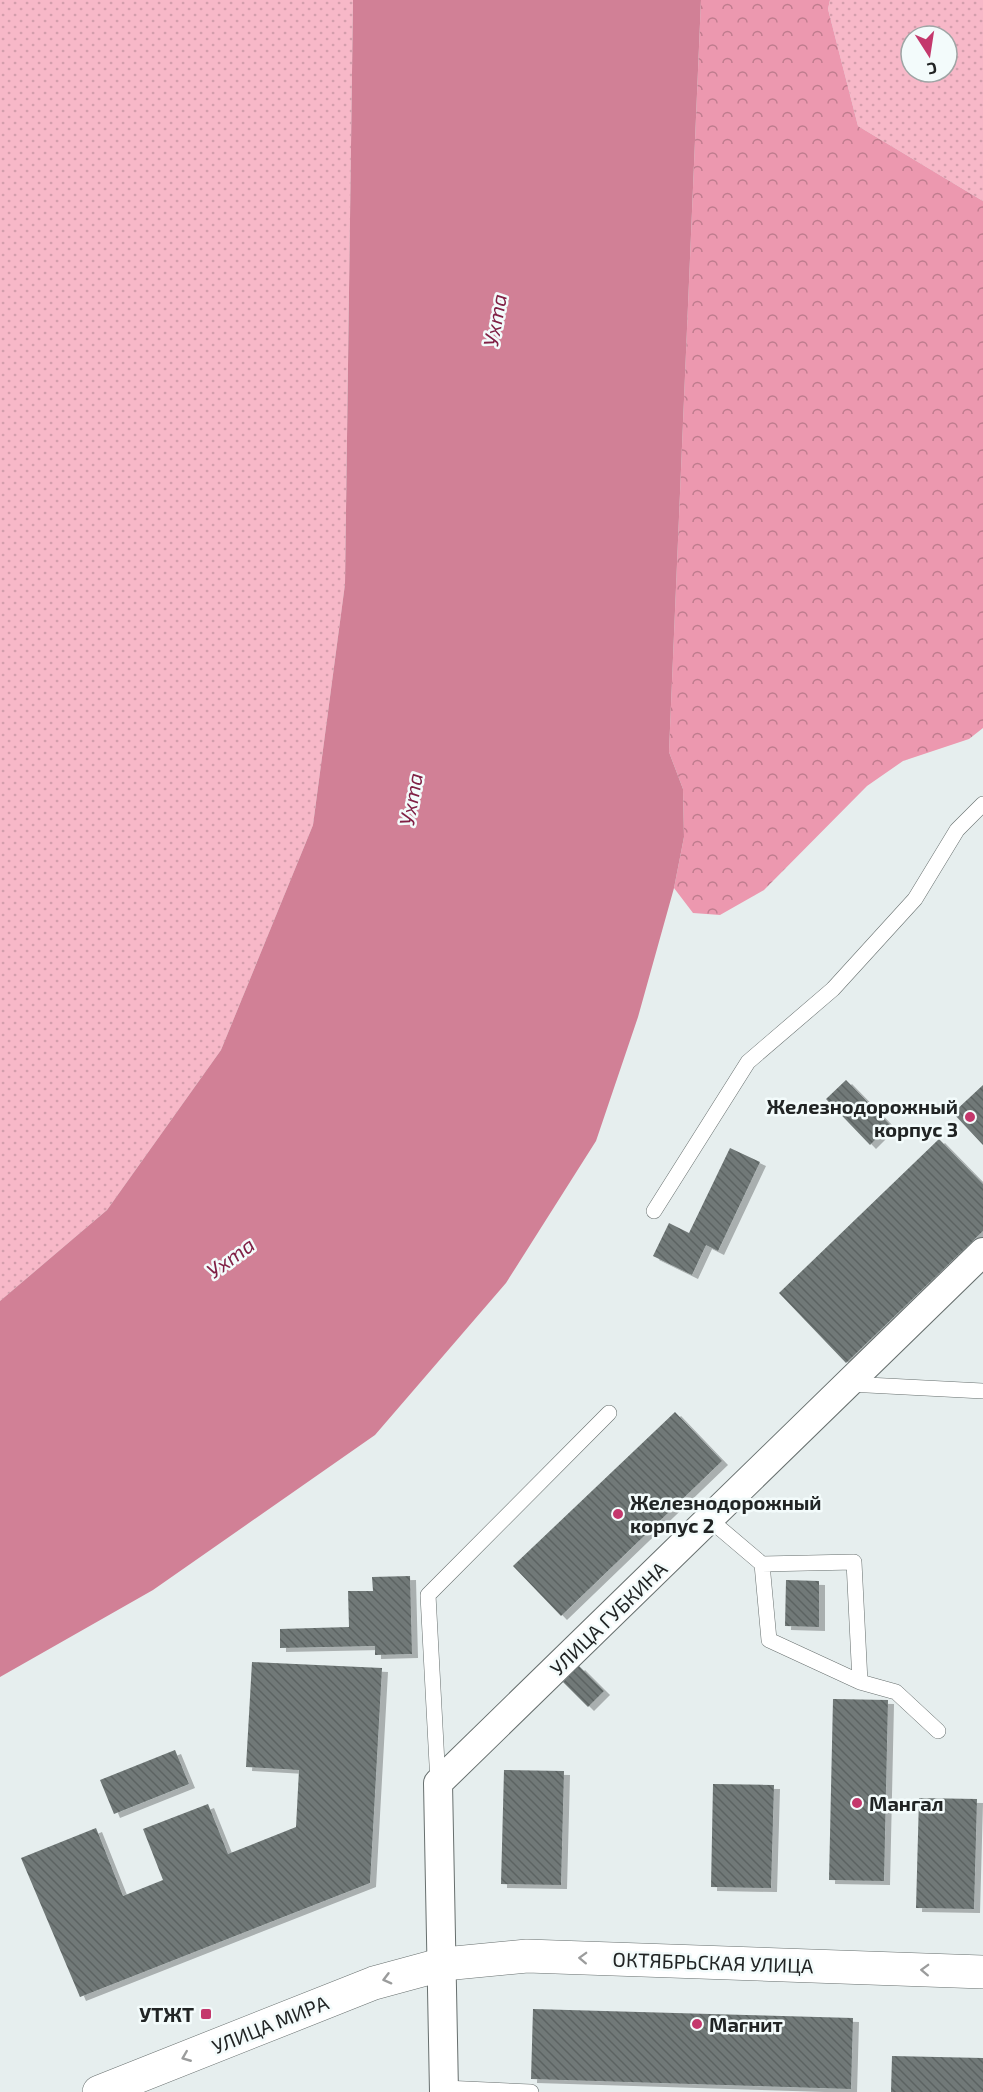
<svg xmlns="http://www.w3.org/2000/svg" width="983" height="2092" font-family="'Exo 2',sans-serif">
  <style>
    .grass { fill: url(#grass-dots); fill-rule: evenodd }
    .forest { fill: url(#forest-crowns) }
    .water { fill: #d18096 }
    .building { fill: url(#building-back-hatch); filter: url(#shadow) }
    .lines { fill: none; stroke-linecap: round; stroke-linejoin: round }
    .service-casing { stroke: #676f6e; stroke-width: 16 }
    .minor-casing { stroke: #676f6e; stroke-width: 30 }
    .secondary-casing { stroke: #676f6e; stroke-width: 34 }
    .service { stroke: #fff; stroke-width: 15 }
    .minor { stroke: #fff; stroke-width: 28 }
    .secondary { stroke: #fff; stroke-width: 33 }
    .oneway { stroke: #9b9c9c }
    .poi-dot { fill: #c4386c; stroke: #f3fbfb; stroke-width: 2 }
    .labels { text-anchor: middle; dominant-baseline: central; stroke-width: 5; stroke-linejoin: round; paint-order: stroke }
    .poi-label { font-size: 20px; font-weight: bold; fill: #212424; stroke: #f3fbfb; text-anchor: start }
    .street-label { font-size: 20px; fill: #212424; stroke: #f3fbfb }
    .water-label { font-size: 21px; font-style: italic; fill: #802045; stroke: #f3fbfb }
  </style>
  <defs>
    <pattern id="grass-dots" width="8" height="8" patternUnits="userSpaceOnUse" patternTransform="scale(1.5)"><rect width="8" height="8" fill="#f7b8c8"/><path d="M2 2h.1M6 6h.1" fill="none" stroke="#d39eac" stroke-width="1.8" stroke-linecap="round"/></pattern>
    <pattern id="forest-crowns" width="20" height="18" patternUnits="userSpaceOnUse" patternTransform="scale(1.5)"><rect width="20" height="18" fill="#ec98af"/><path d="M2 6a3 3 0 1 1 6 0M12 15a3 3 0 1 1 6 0" fill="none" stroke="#bf7c8e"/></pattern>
    <pattern id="building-back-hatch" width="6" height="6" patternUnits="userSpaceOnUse" patternTransform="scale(1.5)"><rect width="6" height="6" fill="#717978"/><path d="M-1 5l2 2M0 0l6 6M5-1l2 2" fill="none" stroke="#5c6362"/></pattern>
    <filter id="shadow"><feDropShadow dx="6" dy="4" stdDeviation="0" flood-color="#0004"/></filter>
  </defs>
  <rect width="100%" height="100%" fill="#e6eeee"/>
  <!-- grass -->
  <path class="grass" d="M 0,0 L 353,0 L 345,584 L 313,825 L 221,1050 L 107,1210 L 0,1301 Z
    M 830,0 L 983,0 L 983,201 L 858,126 L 828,9 ZM 911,36 L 947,36 L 947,72 L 911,72 Z"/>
  <!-- forest -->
  <path class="forest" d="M 701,0 L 830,0 L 828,9 L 858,126 L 983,201 L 983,728 L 969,739 L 903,761 L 867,786 L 764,890 L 720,915 L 693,913 L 674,888 L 684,837 L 683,789 L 669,752 Z"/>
  <!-- water -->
  <path class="water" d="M 353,0 L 701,0 L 669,752 L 683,789 L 684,837 L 674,888 L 638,1017 L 596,1141 L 506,1283 L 375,1435 L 153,1590 L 0,1677 L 0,1301 L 107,1210 L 221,1050 L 313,825 L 345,584 Z"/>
  <!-- building -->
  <path class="building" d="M 846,1080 L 890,1125 L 870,1145 L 826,1099 Z
    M 983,1085 L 983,1145 L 953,1113 Z
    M 939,1139 L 983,1184 L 983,1231 L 846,1363 L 779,1293 Z
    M 730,1148 L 760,1162 L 718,1251 L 706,1245 L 692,1275 L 653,1256 L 669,1223 L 689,1233 Z
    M 675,1412 L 722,1461 L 561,1616 L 513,1566 Z
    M 410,1576 L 412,1654 L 375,1655 L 375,1646 L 280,1648 L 280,1629 L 349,1627 L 348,1591 L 373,1591 L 372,1577 Z
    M 786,1580 L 819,1581 L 819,1627 L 785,1626 Z
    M 252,1662 L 382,1668 L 370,1883 L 80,1997 L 21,1858 L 96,1828 L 123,1896 L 163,1880 L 143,1829 L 208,1804 L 228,1854 L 296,1827 L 299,1770 L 246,1767 Z
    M 579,1666 L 604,1691 L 588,1707 L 563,1682 Z
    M 833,1699 L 888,1700 L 884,1881 L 829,1880 Z
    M 175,1750 L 189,1784 L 114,1814 L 100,1780 Z
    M 504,1770 L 564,1771 L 561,1885 L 501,1884 Z
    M 713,1784 L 774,1785 L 771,1888 L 711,1887 Z
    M 919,1798 L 977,1799 L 974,1909 L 916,1908 Z
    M 533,2009 L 853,2018 L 851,2089 L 531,2079 Z
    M 892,2056 L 983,2058 L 983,2092 L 891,2092 Z"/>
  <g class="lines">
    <!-- service casing -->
    <g class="service-casing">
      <path id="service" d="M 654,1211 L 748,1062 L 833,989 L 915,899 L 957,830 L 983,804
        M 848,1384 L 983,1391
        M 709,1519 L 762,1564 L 854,1562 L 860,1682 L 769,1640 L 762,1564
        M 860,1682 L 896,1692 L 938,1731
        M 438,1783 L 428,1595 L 609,1413
        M 444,2088 L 531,2092"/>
    </g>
    <!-- minor casing -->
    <g class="minor-casing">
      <path id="minor" d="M 444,2092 L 438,1783 L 983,1252"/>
    </g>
    <!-- secondary casing -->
    <g class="secondary-casing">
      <path id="secondary" d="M 99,2092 L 374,1983 L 444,1964 L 527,1956 L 983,1972"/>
    </g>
    <!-- service -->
    <use href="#service" class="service"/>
    <!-- minor -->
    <use href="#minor" class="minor"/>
    <!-- secondary -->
    <use href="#secondary" class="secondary"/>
  </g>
  <!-- one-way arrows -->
  <defs><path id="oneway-chevron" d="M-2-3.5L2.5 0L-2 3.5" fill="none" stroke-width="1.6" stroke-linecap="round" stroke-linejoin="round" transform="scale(1.5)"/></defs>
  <g class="oneway">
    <use href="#oneway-chevron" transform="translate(583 1958) rotate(-178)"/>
    <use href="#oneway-chevron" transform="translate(925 1970) rotate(-178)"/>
    <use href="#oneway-chevron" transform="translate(387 1979) rotate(165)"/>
    <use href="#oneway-chevron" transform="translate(186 2057) rotate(158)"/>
  </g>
  <!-- markers -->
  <g class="poi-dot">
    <circle cx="970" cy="1117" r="6"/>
    <circle cx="618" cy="1514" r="6"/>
    <circle cx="857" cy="1803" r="6"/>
    <rect x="200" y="2008" width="12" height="12" rx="3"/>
    <circle cx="697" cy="2024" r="6"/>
  </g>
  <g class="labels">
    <!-- poi labels -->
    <g class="poi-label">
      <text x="958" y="1106" text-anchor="end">Железнодорожный<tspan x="958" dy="23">корпус 3</tspan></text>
      <text x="630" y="1502">Железнодорожный<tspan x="630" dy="23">корпус 2</tspan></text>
      <text x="869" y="1803">Мангал</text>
      <text x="194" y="2014" text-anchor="end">УТЖТ</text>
      <text x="709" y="2024">Магнит</text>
    </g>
    <!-- street labels -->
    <g class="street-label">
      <text transform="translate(608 1618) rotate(-44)">УЛИЦА ГУБКИНА</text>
      <text transform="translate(713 1962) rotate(2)">ОКТЯБРЬСКАЯ УЛИЦА</text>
      <text transform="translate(270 2024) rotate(-22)">УЛИЦА МИРА</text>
    </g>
    <!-- water labels -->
    <g class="water-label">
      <text transform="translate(494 320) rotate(-80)">Ухта</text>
      <text transform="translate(410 799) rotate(-80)">Ухта</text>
      <text transform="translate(230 1257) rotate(-36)">Ухта</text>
    </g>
  </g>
  <!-- north arrow -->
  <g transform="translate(929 54) rotate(168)"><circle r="28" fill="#f3fbfb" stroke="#9fa5a5" stroke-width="1.5"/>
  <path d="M0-4.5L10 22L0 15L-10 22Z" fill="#c4386c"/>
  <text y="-9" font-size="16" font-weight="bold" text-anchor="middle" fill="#212424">С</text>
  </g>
</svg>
